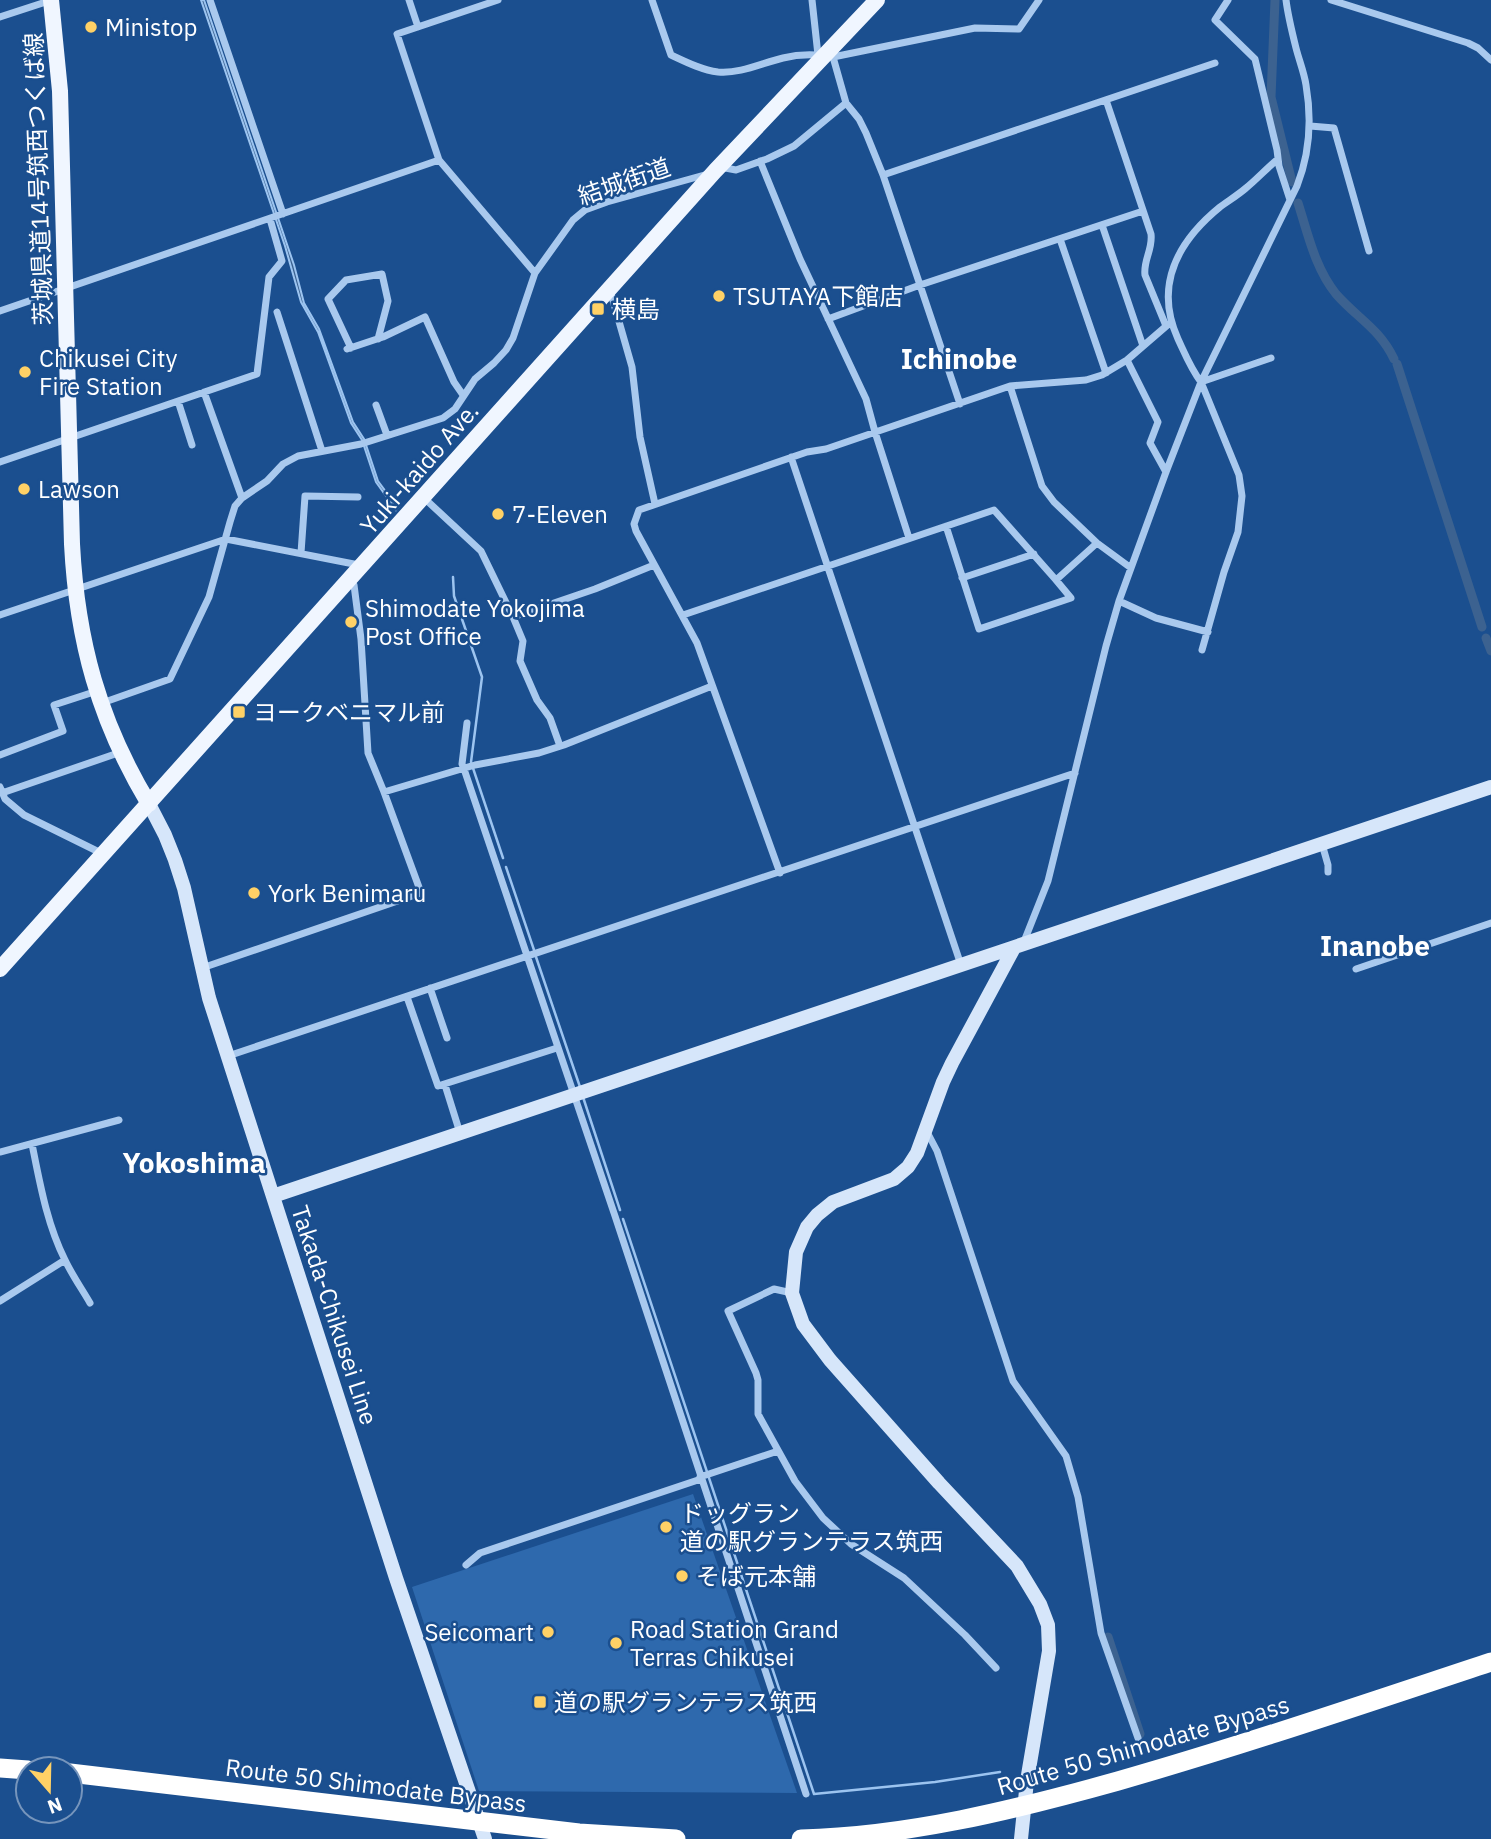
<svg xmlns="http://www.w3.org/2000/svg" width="1491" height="1839" font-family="'IBM Plex Sans','Noto Sans JP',sans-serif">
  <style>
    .green { fill: #2e69ad }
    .water { fill: #3c6290; stroke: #9cc4f0; stroke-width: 2 }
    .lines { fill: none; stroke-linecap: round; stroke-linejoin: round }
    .stream { stroke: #9cc4f0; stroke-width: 2.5 }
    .canal { stroke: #3c6290; stroke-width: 9 }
    .street { stroke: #a9c9ee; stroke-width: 7 }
    .secondary { stroke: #d6e6fa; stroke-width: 14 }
    .primary { stroke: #f0f6ff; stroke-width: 16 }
    .highway { stroke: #fff; stroke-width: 19 }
    .poi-dot { fill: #ffd166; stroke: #1b4f8f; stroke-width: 2.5 }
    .labels { text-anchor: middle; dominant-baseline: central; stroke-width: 5; stroke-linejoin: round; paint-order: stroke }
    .poi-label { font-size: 24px; fill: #fff; stroke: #1b4f8f; text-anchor: start }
    .street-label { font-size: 24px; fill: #fff; stroke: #1b4f8f }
    .quarter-label { font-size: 28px; font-weight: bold; fill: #fff; stroke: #1b4f8f }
  </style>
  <rect width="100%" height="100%" fill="#1b4f8f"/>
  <!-- green -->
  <path class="green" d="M 693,1494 L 797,1793 L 479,1791 L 412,1587 Z"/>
  <!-- water -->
  <path class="water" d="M 201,0 L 204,0 L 294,265 L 304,303 L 319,329 L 353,422 L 364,439 L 378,481 L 395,504 L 400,505 L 396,510 L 376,482 L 362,440 L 351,423 L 318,332 L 301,302 L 285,246 Z"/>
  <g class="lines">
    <!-- stream -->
    <path class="stream" d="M 453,577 L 454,596 L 482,677 L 471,762 L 503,858
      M 506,867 L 534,950
      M 536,957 L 580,1087
      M 583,1097 L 620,1210
      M 623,1219 L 814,1794 L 935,1782 L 1000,1772"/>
    <!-- canal -->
    <path class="canal" d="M 1275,0 L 1271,97 L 1292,182
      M 1298,203 C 1308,234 1315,268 1336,294 C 1357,318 1379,328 1394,359
      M 1397,364 L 1482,627
      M 1486,638 L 1491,651
      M 1108,1637 L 1140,1734"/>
    <!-- street -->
    <path class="street" d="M 210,0 L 283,214
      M 409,0 L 418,27
      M 498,0 L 397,34 L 439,160 L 535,273
      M 652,0 L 671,55 C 686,62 702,70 718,72 C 740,74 762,63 783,58 C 799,54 817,54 833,57 L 975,28 L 1019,29 L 1039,0
      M 812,0 L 818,55
      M 1228,0 L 1215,20 L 1255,59 L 1277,150 L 1279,166 L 1290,200
      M 1331,0 L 1468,43 L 1478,48 L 1491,60
      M 0,17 L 52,0
      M 833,57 L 846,103 L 859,119 L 866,133 L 883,175 L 960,404
      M 1106,100 L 1151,234 C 1153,249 1143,261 1145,275 L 1166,326
      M 1310,126 L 1334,128 L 1369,251
      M 760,161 L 800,259 L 866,399 L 875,432 L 909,538
      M 720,167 L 736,170 L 767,159 L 794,146 L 846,103
      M 883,175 L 1215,63
      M 1102,225 L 1143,346
      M 1060,239 L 1106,373
      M 610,290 L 632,367 L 640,437 L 655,504
      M 0,311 L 439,160
      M 277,312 L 322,451
      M 828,319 L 920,285 L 1143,211
      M 351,348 L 328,299 L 346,280 L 382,274 L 388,301 L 378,339
      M 347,349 L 383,337 L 425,317 L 454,382 L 463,395
      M 1127,360 L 1158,422 L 1150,443 L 1166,472
      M 1201,382 L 1271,358
      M 1010,386 L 1042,486 L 1054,502 L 1097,543 L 1131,568
      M 204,392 L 242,498
      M 178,401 L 192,445
      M 376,405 L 387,435
      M 791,457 L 961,965
      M 0,462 L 257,374 L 269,277 L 282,261 L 270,219
      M 423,497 L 481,551 L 513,617 L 595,589 L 654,565
      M 946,526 L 979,629 L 1071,598 L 1056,580
      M 301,553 L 305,496 L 358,497
      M 962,578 L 1034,554
      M 350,581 L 354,585 L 361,639 L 368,753 L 384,792 L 475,765 L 539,753 L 564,745 L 712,686
      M 1119,601 L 1156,618 L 1208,632
      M 0,615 L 226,539 L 359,565
      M 683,615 L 994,510 L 1056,580 L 1097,543
      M 513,617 L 523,641 L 520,661 L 537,700 L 550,718 L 560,746
      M 1202,650 L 1224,572 L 1238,532 L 1242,496 L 1239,475 L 1201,382 C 1191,369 1185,354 1178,339 C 1154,286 1177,242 1220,207 C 1228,201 1238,195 1246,188 C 1257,179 1267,168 1278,159
      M 102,703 L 170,679 L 209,597 L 230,522 L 235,506 L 242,498 L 267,481 L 283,464 L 298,456 L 361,444 L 443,418 L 455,409 L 475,379 L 494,363 L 506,350 L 513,338 L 535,273 L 573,220 L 585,210 L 607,202 L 708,174
      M 467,723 L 462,764 L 464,769 L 615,1216 L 806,1794
      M 0,755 L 63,731 L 54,705 L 97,691
      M 0,787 L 5,799 L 24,815 L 103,854
      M 2,793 L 121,752
      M 1322,844 L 1328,865 L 1328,872
      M 780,873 L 697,643 L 636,531 L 634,524 L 639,510 L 807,452 L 826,449 L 1010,386 L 1086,380 L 1102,375 L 1127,360 L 1171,322
      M 1023,944 L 1048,881 L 1106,646 L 1119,601 L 1166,472 L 1201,382 L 1297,186 C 1310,153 1312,120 1306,85 C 1304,72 1299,60 1296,48 C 1292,32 1288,16 1286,0
      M 202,968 L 418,894 L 420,890 L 384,792
      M 1356,969 L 1491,923
      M 430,988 L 447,1038
      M 407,997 L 438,1086 L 557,1048
      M 228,1056 L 1075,773
      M 445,1085 L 460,1133
      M 926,1130 L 937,1151 L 1013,1381 L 1066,1456 L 1078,1497 L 1101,1633 L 1138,1738
      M 32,1144 C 40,1184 47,1224 65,1260 C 72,1275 82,1289 90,1303
      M 0,1152 L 119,1120
      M 792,1293 L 774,1289 L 728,1311 L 756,1373 L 758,1380 L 758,1414 L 795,1481 L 823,1518 L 851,1544 L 904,1578 L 965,1635 L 996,1668
      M 0,1301 L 65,1260
      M 700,1477 L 778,1451
      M 466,1565 L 480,1553 L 701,1479"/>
    <!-- secondary -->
    <path class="secondary" d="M 149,804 L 165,835 L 175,860 L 184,888 L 209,998 L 396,1578 L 485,1839
      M 1014,948 L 952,1063 L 943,1082 L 917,1153 L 908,1167 L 894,1179 L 833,1202 L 817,1215 L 807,1227 L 796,1252 L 792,1293 L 803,1324 L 830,1360 L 939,1483 L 1017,1566 L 1040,1604 L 1048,1625 L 1049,1651 L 1027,1781 L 1021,1839
      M 273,1196 L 1491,787"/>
    <!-- primary -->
    <path class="primary" d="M 51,0 L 60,91 L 72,544 C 77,641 99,721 149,804
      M 0,969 L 715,171 L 877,0"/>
    <!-- highway -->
    <path class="highway" d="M 0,1768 L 28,1770
      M 70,1773 L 579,1833 L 676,1839
      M 801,1839 C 909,1836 1014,1810 1118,1781 C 1244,1745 1367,1703 1491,1662"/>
  </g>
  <!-- markers -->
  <g class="poi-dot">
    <circle cx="91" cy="27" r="7"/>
    <circle cx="719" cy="296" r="7"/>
    <rect x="591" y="302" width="14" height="14" rx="3.5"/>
    <circle cx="25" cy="372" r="7"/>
    <circle cx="24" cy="489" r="7"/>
    <circle cx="498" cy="514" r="7"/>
    <circle cx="351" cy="622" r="7"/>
    <rect x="232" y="705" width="14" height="14" rx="3.5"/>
    <circle cx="254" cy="893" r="7"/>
    <circle cx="666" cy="1527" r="7"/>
    <circle cx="682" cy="1576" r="7"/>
    <circle cx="548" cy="1632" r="7"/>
    <circle cx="616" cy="1643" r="7"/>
    <rect x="533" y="1695" width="14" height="14" rx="3.5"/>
  </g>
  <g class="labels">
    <!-- poi labels -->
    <g class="poi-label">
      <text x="105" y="27">Ministop</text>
      <text x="733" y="296">TSUTAYA下館店</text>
      <text x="612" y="309">横島</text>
      <text x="39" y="358">Chikusei City<tspan x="39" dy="28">Fire Station</tspan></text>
      <text x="38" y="489">Lawson</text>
      <text x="512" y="514">7-Eleven</text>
      <text x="365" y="608">Shimodate Yokojima<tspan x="365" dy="28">Post Office</tspan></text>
      <text x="253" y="712">ヨークベニマル前</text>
      <text x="268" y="893">York Benimaru</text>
      <text x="680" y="1513">ドッグラン<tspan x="680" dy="28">道の駅グランテラス筑西</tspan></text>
      <text x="696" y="1576">そば元本舗</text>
      <text x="630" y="1629">Road Station Grand<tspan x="630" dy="28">Terras Chikusei</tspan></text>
      <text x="534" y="1632" text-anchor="end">Seicomart</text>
      <text x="554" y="1702">道の駅グランテラス筑西</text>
    </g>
    <!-- street labels -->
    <g class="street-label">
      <text transform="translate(38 179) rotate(-92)">茨城県道14号筑西つくば線</text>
      <text transform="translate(624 181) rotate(-19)">結城街道</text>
      <text transform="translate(419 468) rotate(-49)">Yuki-kaido Ave.</text>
      <text transform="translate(335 1315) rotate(72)">Takada-Chikusei Line</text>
      <text transform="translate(1143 1745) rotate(-16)">Route 50 Shimodate Bypass</text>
      <text transform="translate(376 1785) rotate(7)">Route 50 Shimodate Bypass</text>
    </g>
    <!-- quarter labels -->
    <g class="quarter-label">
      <text x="959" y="358">Ichinobe</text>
      <text x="1375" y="945">Inanobe</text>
      <text x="194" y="1162">Yokoshima</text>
    </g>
  </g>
  <!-- north arrow -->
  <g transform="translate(49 1790) rotate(160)"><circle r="33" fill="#1b4f8f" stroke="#7695bc" stroke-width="2"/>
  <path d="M0-5L12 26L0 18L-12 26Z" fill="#ffd166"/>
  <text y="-10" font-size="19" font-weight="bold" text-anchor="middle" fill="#ffffff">N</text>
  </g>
</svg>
